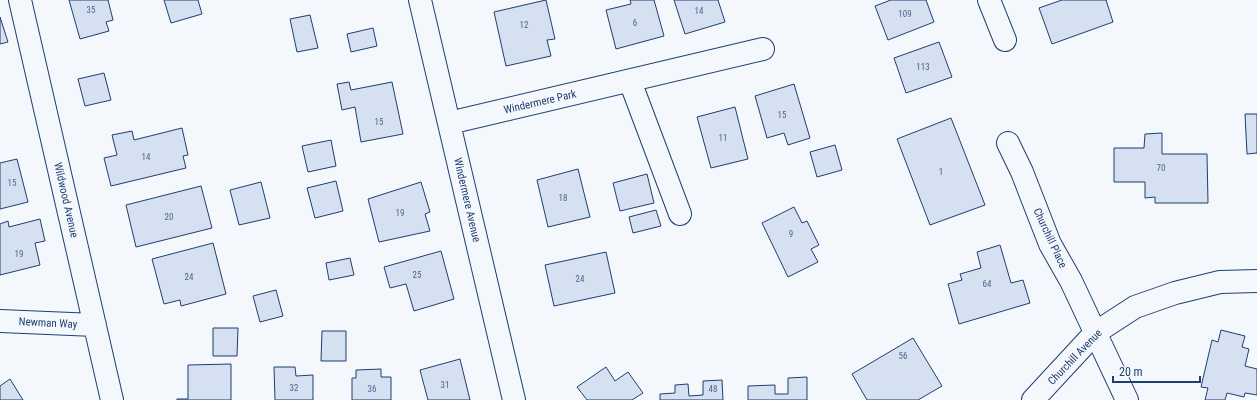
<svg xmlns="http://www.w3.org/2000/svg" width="1257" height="400" font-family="'Roboto Condensed',sans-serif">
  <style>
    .building { fill: #d5e0f0; stroke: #1d3f73 }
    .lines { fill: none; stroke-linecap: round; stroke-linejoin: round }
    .minor-casing { stroke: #1d3f73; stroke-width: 24 }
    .minor { stroke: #f4f7fb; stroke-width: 22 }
    .labels { text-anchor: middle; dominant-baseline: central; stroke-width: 3; stroke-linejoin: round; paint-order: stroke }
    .number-label { font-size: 9px; fill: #4b6792 }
    .street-label { font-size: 11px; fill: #1d3f73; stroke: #f4f7fb }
  </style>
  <rect width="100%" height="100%" fill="#f4f7fb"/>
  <!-- building -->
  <path class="building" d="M 69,0 L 108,0 L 113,20 L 106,22 L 109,31 L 80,39 Z
    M 164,0 L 198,0 L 202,14 L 171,23 Z
    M 546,0 L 555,39 L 547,40 L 551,56 L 506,66 L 494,12 Z
    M 630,0 L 654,0 L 664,36 L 616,49 L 606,10 L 631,4 Z
    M 674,0 L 718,0 L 725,22 L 685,34 Z
    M 891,0 L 926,0 L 934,22 L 888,40 L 875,6 Z
    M 1062,0 L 1106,0 L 1113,22 L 1052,44 L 1039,8 Z
    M 310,15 L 318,48 L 297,52 L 290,19 Z
    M 0,17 L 8,42 L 0,44 Z
    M 373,28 L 377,46 L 351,52 L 347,34 Z
    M 939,42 L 952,77 L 906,93 L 894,58 Z
    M 104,73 L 111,100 L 85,106 L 78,79 Z
    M 349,82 L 351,90 L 392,82 L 403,134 L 361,142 L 355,107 L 342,110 L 337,84 Z
    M 794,84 L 810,138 L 788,145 L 784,133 L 767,138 L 755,96 Z
    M 735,107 L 748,159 L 711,168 L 697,117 Z
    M 1245,114 L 1257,114 L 1257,153 L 1247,154 Z
    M 951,118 L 985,205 L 930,225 L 897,139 Z
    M 182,128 L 188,155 L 183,156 L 186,168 L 111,186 L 104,158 L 117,155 L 112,135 L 132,131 L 134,140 Z
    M 1162,133 L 1162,154 L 1207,154 L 1208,203 L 1155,203 L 1155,197 L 1145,198 L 1145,182 L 1114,182 L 1114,148 L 1144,148 L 1145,134 Z
    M 331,140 L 336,166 L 308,172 L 302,146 Z
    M 835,145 L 842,170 L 817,177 L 810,152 Z
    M 17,159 L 28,202 L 0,209 L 0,163 Z
    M 578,169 L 590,217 L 548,227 L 537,180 Z
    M 647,174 L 654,203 L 620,211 L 613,183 Z
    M 336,181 L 343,211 L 315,218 L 307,188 Z
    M 261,182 L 270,218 L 239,225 L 230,190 Z
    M 421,182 L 430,212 L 425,214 L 430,231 L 379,242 L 368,199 Z
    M 201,186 L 212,228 L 136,247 L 126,205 Z
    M 794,207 L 802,223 L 807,221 L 819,245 L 811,249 L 818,262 L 788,277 L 762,223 Z
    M 656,210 L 661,226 L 633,233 L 629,217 Z
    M 40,219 L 45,241 L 35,243 L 40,265 L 0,275 L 0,224 L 8,221 L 9,227 Z
    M 213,243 L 226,294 L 181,306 L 180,300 L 164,304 L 152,259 Z
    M 1000,245 L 1011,283 L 1023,280 L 1030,303 L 959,324 L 948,284 L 962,280 L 960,274 L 981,268 L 977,252 Z
    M 441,251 L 454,299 L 414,311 L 406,284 L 390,288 L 384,267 Z
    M 606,252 L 615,293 L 554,306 L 545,265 Z
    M 350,258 L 354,275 L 329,280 L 326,263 Z
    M 276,290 L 283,316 L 260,322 L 253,296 Z
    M 213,328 L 238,328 L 237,356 L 213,356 Z
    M 1221,330 L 1245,336 L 1242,347 L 1249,349 L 1245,366 L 1257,369 L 1257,395 L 1245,393 L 1244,397 L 1227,393 L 1225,400 L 1205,400 L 1208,388 L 1201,387 L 1212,340 L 1218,342 Z
    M 322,331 L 346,331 L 346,361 L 321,361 Z
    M 913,338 L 942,386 L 918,400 L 867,400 L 852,374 Z
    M 460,359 L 470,400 L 428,400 L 420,370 Z
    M 231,364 L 231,400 L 177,400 L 177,399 L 188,399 L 188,365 Z
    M 274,367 L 295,367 L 296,376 L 313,375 L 313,400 L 275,400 Z
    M 606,367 L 615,381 L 628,372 L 643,393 L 632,400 L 587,400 L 577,387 Z
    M 381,369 L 381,377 L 391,377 L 391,400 L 352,400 L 352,378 L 356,378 L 356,370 Z
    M 807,377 L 807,400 L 748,400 L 748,386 L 775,385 L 775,394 L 788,394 L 788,378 Z
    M 10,379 L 23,400 L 0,400 L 0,386 Z
    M 722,380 L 723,400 L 660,400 L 660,394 L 675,393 L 675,385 L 688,384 L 689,396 L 703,395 L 703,381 Z"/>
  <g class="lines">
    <!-- minor casing -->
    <g class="minor-casing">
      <path id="minor" d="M 20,0 L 112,400
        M 420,0 L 514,400
        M 989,0 L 1005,40
        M 630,81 L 680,214
        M 449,123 L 763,49
        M 1008,143 L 1022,172 L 1050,244 L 1071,281 L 1127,400
        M 0,321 L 95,325
        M 1033,400 L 1095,333 L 1135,307 L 1175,293 L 1220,282 L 1257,281"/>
    </g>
    <!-- minor -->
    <use href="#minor" class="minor"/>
  </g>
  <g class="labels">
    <!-- number labels -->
    <g class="number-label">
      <text x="91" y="10">35</text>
      <text x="699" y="11">14</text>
      <text x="905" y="14">109</text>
      <text x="635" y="23">6</text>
      <text x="524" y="25">12</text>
      <text x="923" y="67">113</text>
      <text x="782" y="115">15</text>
      <text x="379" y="122">15</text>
      <text x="723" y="138">11</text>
      <text x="146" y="157">14</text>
      <text x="1161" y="168">70</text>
      <text x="941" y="172">1</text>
      <text x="12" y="183">15</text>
      <text x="563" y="198">18</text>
      <text x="400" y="213">19</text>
      <text x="169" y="217">20</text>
      <text x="791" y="234">9</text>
      <text x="19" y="254">19</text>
      <text x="417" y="275">25</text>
      <text x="189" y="277">24</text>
      <text x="580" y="279">24</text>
      <text x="987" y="284">64</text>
      <text x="903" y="356">56</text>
      <text x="445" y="385">31</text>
      <text x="294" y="388">32</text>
      <text x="372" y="389">36</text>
      <text x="713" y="389">48</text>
    </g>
    <!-- street labels -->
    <g class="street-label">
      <text transform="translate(540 102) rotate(-13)">Windermere Park</text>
      <text transform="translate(66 200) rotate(77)">Wildwood Avenue</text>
      <text transform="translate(467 200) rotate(77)">Windermere Avenue</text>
      <text transform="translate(1050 238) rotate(65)">Churchill Place</text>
      <text transform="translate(48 323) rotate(3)">Newman Way</text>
      <text transform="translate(1075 357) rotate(-46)">Churchill Avenue</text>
    </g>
  </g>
  <!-- scale -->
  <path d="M1113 376v6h87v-6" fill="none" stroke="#1d3f73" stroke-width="2"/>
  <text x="1119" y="376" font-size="12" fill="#1d3f73" stroke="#f4f7fb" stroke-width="3" paint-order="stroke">20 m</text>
</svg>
